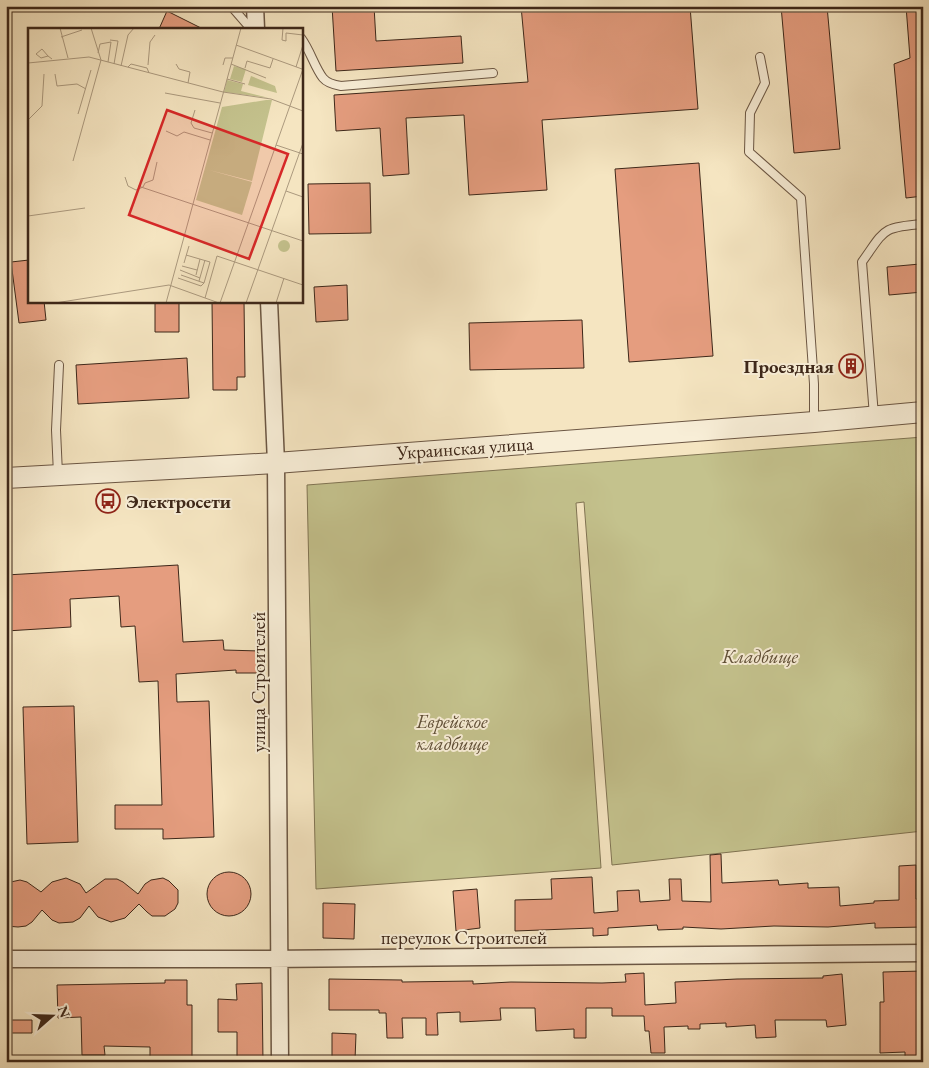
<svg xmlns="http://www.w3.org/2000/svg" width="929" height="1068" font-family="'EB Garamond',serif">
  <style>
    .green { fill: #c4c28d; stroke: #807453 }
    .building { fill: #e59d7f; stroke: #3d2719 }
    .lines { fill: none; stroke-linecap: round; stroke-linejoin: round }
    .service-casing { stroke: #6b5643; stroke-width: 10 }
    .minor-casing { stroke: #6b5643; stroke-width: 19 }
    .tertiary-casing { stroke: #6b5643; stroke-width: 22 }
    .service { stroke: #f8eed7; stroke-width: 8 }
    .minor { stroke: #f8eed7; stroke-width: 16 }
    .tertiary { stroke: #f8eed7; stroke-width: 20 }
    .labels { text-anchor: middle; dominant-baseline: central; stroke-width: 4; stroke-linejoin: round; paint-order: stroke }
    .poi-label { font-size: 19px; font-weight: bold; fill: #3d2719; stroke: #f8eed7; text-anchor: end }
    .street-label { font-size: 19px; fill: #3d2719; stroke: #f8eed7 }
    .park-label { font-size: 19px; font-style: italic; fill: #5f4e36; stroke: #f8eed7 }
    .inset-road { fill: none; stroke: #ab997e; stroke-width: 1 }
    .view { fill: #d62828; fill-opacity: 0.15; stroke: #d62828; stroke-width: 2.5 }
    .inset-edge { fill: none; stroke: #3d2719; stroke-width: 2.5 }
  </style>
  <rect width="100%" height="100%" fill="#f5e5c1"/>
  <filter id="stains"><feTurbulence type="fractalNoise" baseFrequency=".004" numOctaves="4"/><feColorMatrix values="0 0 0 0 .2 0 0 0 0 .09 0 0 0 0 .02 0 0 0 .5 -.17"/></filter>
  <radialGradient id="worn" r=".72"><stop offset=".6" stop-color="#630" stop-opacity="0"/><stop offset="1" stop-color="#630" stop-opacity=".3"/></radialGradient>
  <!-- green -->
  <path class="green" d="M 923,437 L 923,831 L 612,865 L 584,502 L 576,503 L 601,868 L 316,889 L 307,485 Z"/>
  <!-- building -->
  <path class="building" d="M 332,6 L 374,6 L 376,41 L 461,36 L 463,63 L 336,71 Z
    M 521,6 L 690,6 L 698,109 L 542,120 L 547,190 L 469,195 L 464,115 L 406,118 L 409,174 L 383,176 L 380,128 L 336,131 L 334,95 L 528,82 Z
    M 781,6 L 827,6 L 840,149 L 794,153 Z
    M 906,6 L 923,6 L 923,196 L 906,198 L 894,64 L 910,58 Z
    M 167,11 L 203,29 L 159,29 Z
    M 699,163 L 713,356 L 629,362 L 615,169 Z
    M 370,183 L 371,233 L 309,234 L 308,184 Z
    M 29,260 L 29,301 L 44,301 L 46,320 L 19,323 L 11,262 Z
    M 920,264 L 923,292 L 889,295 L 887,267 Z
    M 347,285 L 348,320 L 316,322 L 314,287 Z
    M 155,301 L 179,301 L 179,332 L 155,332 Z
    M 212,301 L 244,301 L 245,377 L 237,377 L 237,390 L 213,390 Z
    M 582,320 L 584,368 L 470,370 L 469,323 Z
    M 187,358 L 189,398 L 78,404 L 76,365 Z
    M 861,359 L 861,371 L 841,372 L 841,360 Z
    M 178,565 L 183,642 L 223,640 L 224,650 L 260,651 L 260,673 L 236,673 L 236,670 L 176,674 L 177,702 L 209,701 L 214,837 L 163,839 L 163,829 L 115,829 L 115,805 L 162,805 L 158,681 L 139,682 L 135,626 L 121,627 L 119,596 L 70,599 L 71,627 L 6,631 L 6,575 Z
    M 74,706 L 78,842 L 27,844 L 23,707 Z
    M 721,854 L 722,883 L 778,880 L 779,885 L 808,883 L 808,888 L 839,887 L 840,906 L 874,903 L 874,901 L 899,900 L 899,866 L 916,865 L 916,899 L 923,899 L 923,927 L 875,928 L 875,923 L 828,927 L 774,926 L 721,929 L 683,927 L 683,929 L 658,930 L 657,925 L 608,928 L 608,935 L 593,936 L 593,928 L 515,931 L 515,900 L 552,899 L 551,879 L 592,877 L 594,913 L 618,911 L 617,891 L 639,890 L 640,902 L 670,900 L 669,879 L 681,879 L 682,901 L 711,902 L 710,855 Z
    M207 894a22 22 0 1 1 44 0a22 22 0 1 1-44 0Z
    M 66,878 L 80,884 L 86,893 L 105,879 L 117,879 L 123,882 L 138,894 L 145,884 L 151,880 L 163,878 L 169,881 L 178,890 L 178,903 L 175,909 L 165,916 L 152,916 L 147,912 L 139,904 L 125,918 L 111,922 L 98,917 L 89,906 L 80,918 L 73,922 L 59,923 L 52,920 L 42,910 L 32,922 L 26,926 L 18,927 L 6,926 L 6,883 L 20,880 L 27,882 L 41,892 L 52,882 Z
    M 477,889 L 480,928 L 456,931 L 453,891 Z
    M 323,903 L 355,904 L 354,939 L 323,938 Z
    M 923,971 L 923,1062 L 905,1062 L 905,1052 L 880,1053 L 880,1002 L 884,1002 L 883,972 Z
    M 644,973 L 645,1005 L 676,1003 L 675,982 L 737,979 L 823,978 L 823,976 L 842,974 L 846,1025 L 827,1027 L 826,1020 L 775,1020 L 776,1037 L 756,1038 L 755,1025 L 726,1027 L 726,1023 L 700,1024 L 700,1029 L 688,1029 L 688,1026 L 664,1027 L 665,1053 L 651,1053 L 649,1031 L 645,1031 L 644,1016 L 612,1016 L 612,1008 L 586,1008 L 586,1038 L 574,1038 L 574,1029 L 536,1031 L 535,1008 L 500,1008 L 501,1020 L 460,1022 L 460,1012 L 437,1013 L 438,1035 L 426,1035 L 426,1018 L 402,1018 L 403,1038 L 387,1038 L 386,1013 L 379,1013 L 379,1010 L 329,1010 L 329,979 L 402,980 L 402,982 L 473,981 L 473,984 L 511,982 L 602,983 L 626,982 L 625,974 Z
    M 165,980 L 187,980 L 187,1005 L 192,1005 L 192,1061 L 150,1061 L 150,1047 L 104,1046 L 105,1055 L 82,1055 L 81,1017 L 58,1018 L 57,985 L 165,983 Z
    M 262,983 L 263,1062 L 237,1062 L 237,1032 L 218,1032 L 218,999 L 237,1000 L 236,984 Z
    M 6,1020 L 32,1020 L 32,1033 L 6,1033 Z
    M 332,1033 L 356,1034 L 355,1060 L 332,1060 Z"/>
  <g class="lines">
    <!-- service casing -->
    <g class="service-casing">
      <path id="service" d="M 231,6 L 251,29
        M 301,38 C 310,50 315,68 323,78 C 327,83 335,85 341,86 L 493,73
        M 760,57 L 765,83 L 750,113 L 749,152 L 801,198 L 814,384 L 814,422
        M 874,416 L 862,262 C 885,230 881,227 923,224
        M 58,474 L 56,430 L 59,365"/>
    </g>
    <!-- minor casing -->
    <g class="minor-casing">
      <path id="minor" d="M 255,6 L 256,29
        M 269,301 L 276,463 L 280,1062
        M 6,959 L 267,959 L 923,953"/>
    </g>
    <!-- tertiary casing -->
    <g class="tertiary-casing">
      <path id="tertiary" d="M 6,478 L 276,463 L 814,422 L 923,412"/>
    </g>
    <!-- service -->
    <use href="#service" class="service"/>
    <!-- minor -->
    <use href="#minor" class="minor"/>
    <!-- tertiary -->
    <use href="#tertiary" class="tertiary"/>
  </g>
  <!-- icons -->
  <defs>
    <g id="building-ring" transform="scale(1.25)"><circle r="9.5" fill="#f8eed7" stroke="#8f2418" stroke-width="1.5"/><path d="M-4-6H4V6H1V3H-1V6H-4ZM-2.5-4.3h1.7v1.8h-1.7ZM.8-4.3h1.7v1.8H.8ZM-2.5-1h1.7V.8h-1.7ZM.8-1h1.7V.8H.8Z" fill="#8f2418"/></g>
    <g id="bus-ring" transform="scale(1.25)"><circle r="9.5" fill="#f8eed7" stroke="#8f2418" stroke-width="1.5"/><path d="M-5-6H5V4H4V6H2V4H-2V6H-4V4H-5ZM-3.5-4V0h7V-4ZM-3.5 1.2v1.5H-2V1.2ZM2 1.2v1.5H3.5V1.2Z" fill="#8f2418"/></g>
  </defs>
  <g fill-rule="evenodd">
    <use href="#building-ring" x="851" y="366"/>
    <use href="#bus-ring" x="108" y="501"/>
  </g>
  <g class="labels">
    <!-- poi labels -->
    <g class="poi-label">
      <text x="834" y="366">Проездная</text>
      <text x="126" y="501" text-anchor="start">Электросети</text>
    </g>
    <!-- street labels -->
    <g class="street-label">
      <text transform="translate(465 448) rotate(-4)">Украинская улица</text>
      <text transform="translate(258 682) rotate(-90)">улица Строителей</text>
      <text x="464" y="937">переулок Строителей</text>
    </g>
    <!-- park labels -->
    <g class="park-label">
      <text x="760" y="656">Кладбище</text>
      <text x="452" y="721">Еврейское<tspan x="452" dy="22">кладбище</tspan></text>
    </g>
  </g>
  <!-- overview -->
  <g transform="translate(28 28)">
    <rect width="275" height="275" fill="#f5e5c1"/>
    <path d="M 206,38 L 218,41 L 214,54 L 202,51 ZM 223,48 L 247,58 L 249,65 L 220,57 ZM 199,52 L 215,56 L 213,63 L 241,70 L 196,64 ZM 238,72 L 244,72 L 224,153 L 181,142 L 224,154 L 214,187 L 168,172 L 194,79 ZM250 218a6 6 0 1 1 12 0a6 6 0 1 1-12 0Z" fill="#c4c28d"/>
    <path class="inset-road" d="M 32,0 L 40,30M 255,0 L 254,12 L 258,13 L 258,5M 258,5 L 275,7M 33,9 L 54,2M 82,12 L 90,13 L 86,36M 208,17 L 274,41M 70,25 L 72,16 L 83,14 L 80,34M 20,28 L 13,30 L 8,26 L 14,21 L 20,28 L 24,31M 0,35 L 61,29 L 195,64 L 243,71 L 275,83M 148,36 L 151,41 L 162,44 L 160,55M 203,36 L 238,50M 120,37 L 122,14 L 127,7M 195,37 L 197,30 L 205,30M 93,38 L 100,7 L 106,0M 100,39 L 103,36 L 119,40 L 121,45M 268,39 L 275,17M 217,40 L 219,33 L 242,40 L 245,31M 27,46 L 29,58 L 49,56 L 58,61M 199,51 L 217,56M 137,65 L 192,75M 167,82 L 163,95 L 166,100 L 184,105M 50,86 L 63,42M 0,92 L 14,78 L 16,46M 138,103 L 149,108 L 156,104 L 182,112M 248,117 L 275,126M 45,133 L 73,32 L 63,0M 97,149 L 100,158 L 108,162 L 115,159 L 117,155 L 125,152 L 129,134M 110,158 L 275,213M 258,163 L 275,169M 0,188 L 57,180M 156,235 L 161,218M 154,238 L 169,242M 152,242 L 172,250M 153,247 L 176,255M 168,247 L 172,231M 150,250 L 173,258 L 176,255 L 182,234 L 158,227M 171,253 L 177,232M 177,270 L 189,228 L 275,257M 27,275 L 141,257 L 191,275M 138,275 L 213,0M 192,275 L 275,41M 218,275 L 275,115M 248,275 L 256,250"/>
    <path class="view" d="M 139,82 L 260,126 L 221,231 L 101,187 Z"/>
    <rect width="275" height="275" class="inset-edge"/>
  </g>
  <!-- margin -->
  <rect width="929" height="1068" fill="none" stroke="#f5e5c1" stroke-width="25"/>
  <rect x="8" y="8" width="914" height="1053" fill="none" stroke="#3d2719" stroke-width="2.5"/>
  <rect x="12" y="12" width="904" height="1043" fill="none" stroke="#3d2719"/>
  <!-- north arrow -->
  <g transform="translate(52 1016) rotate(70)" stroke="#f8eed7" stroke-width="4" paint-order="stroke">
  <path d="M0-4L9 19L0 12L-9 19Z" fill="#3d2719"/>
  <text y="-8" font-size="14" font-weight="bold" text-anchor="middle" fill="#3d2719">N</text>
  </g>
  <rect width="100%" height="100%" filter="url(#stains)"/>
  <rect width="100%" height="100%" fill="url(#worn)"/>
</svg>
